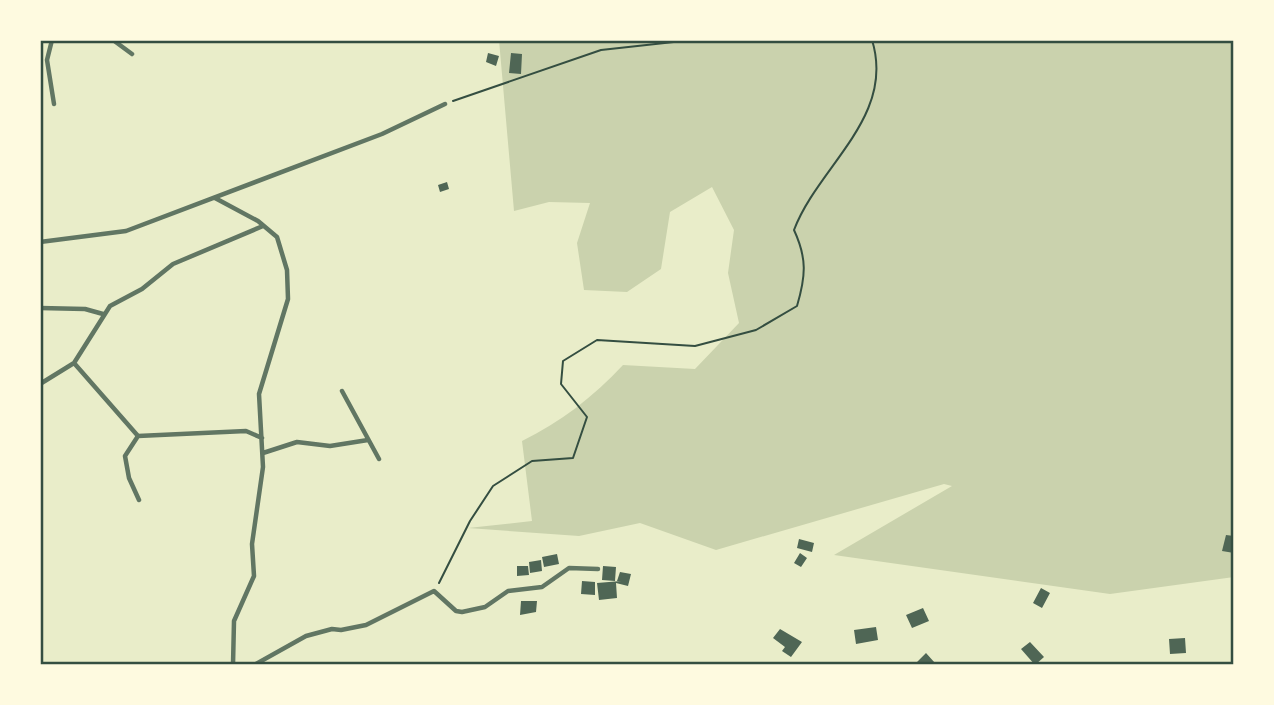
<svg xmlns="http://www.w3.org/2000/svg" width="1274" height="705" font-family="Lora,serif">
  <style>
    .green { fill: #cad2ad }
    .building { fill: #4f6655 }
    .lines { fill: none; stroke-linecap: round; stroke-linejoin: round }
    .path { stroke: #344e41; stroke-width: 2 }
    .minor { stroke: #617663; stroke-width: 4.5 }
    .neatline { fill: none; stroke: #344e41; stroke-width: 2.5 }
  </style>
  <rect width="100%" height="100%" fill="#e9edc9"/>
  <!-- green -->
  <path class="green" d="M 499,40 L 1234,40 L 1234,577 L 1110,594 L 834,555 L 952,486 L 944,484 L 716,550 L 640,523 L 579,536 L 468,528 L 532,521 L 522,441 C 561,422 593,397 623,365 L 695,369 L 739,323 L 728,273 L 734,230 L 712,187 L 670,212 L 661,269 L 627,292 L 584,290 L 577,243 L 590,203 L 549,202 L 514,211 Z"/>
  <!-- building -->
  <path class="building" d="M 488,53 L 499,56 L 496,66 L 486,62 Z
    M 511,53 L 522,54 L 521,74 L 509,73 Z
    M 447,182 L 449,189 L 440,192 L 438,185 Z
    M 1226,535 L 1234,536 L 1234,553 L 1222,551 Z
    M 799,539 L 814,543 L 812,552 L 797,548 Z
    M 800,553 L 807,558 L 801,567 L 794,563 Z
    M 557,554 L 559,564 L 544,567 L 542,557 Z
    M 541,560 L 542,571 L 530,573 L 529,562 Z
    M 517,566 L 528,566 L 529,575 L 517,576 Z
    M 603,566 L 616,567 L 615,581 L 602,580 Z
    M 620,572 L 631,574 L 628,586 L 616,583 L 617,598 L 599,600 L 597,583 L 621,581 L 617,581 Z
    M 582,581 L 595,582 L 595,595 L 581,594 Z
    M 1041,588 L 1050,593 L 1042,608 L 1033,603 Z
    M 521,601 L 537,601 L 536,612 L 520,615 Z
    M 923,608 L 929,621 L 912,628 L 906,615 Z
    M 876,627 L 878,640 L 856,644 L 854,630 Z
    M 780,629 L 802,642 L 791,657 L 782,651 L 785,647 L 773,638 Z
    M 1185,638 L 1186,653 L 1170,654 L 1169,639 Z
    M 1030,642 L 1044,657 L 1035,665 L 1021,649 Z
    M 926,653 L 935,663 L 934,665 L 914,665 Z"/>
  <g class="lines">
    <!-- path -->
    <path class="path" d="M 453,101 L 601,50 L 692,40
      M 439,583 L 470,521 L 493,486 L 532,461 L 573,458 L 587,417 L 561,384 L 563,361 L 597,340 L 695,346 L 756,330 L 797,306 C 806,276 807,258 794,230 C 818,166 896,117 872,40"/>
    <!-- minor -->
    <path class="minor" d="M 52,40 L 47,60 L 54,104
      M 113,40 L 132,54
      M 215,198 L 258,221 L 277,237 L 287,270 L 288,299 L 259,394 L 263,467 L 252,544 L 254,576 L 234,621 L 233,665
      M 40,242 L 126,231 L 382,134 L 445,104
      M 40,308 L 85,309 L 103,314
      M 74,363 L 138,436
      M 40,384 L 74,363 L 110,306 L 142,289 L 173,264 L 263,226
      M 342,391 L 379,459
      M 263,453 L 297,442 L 330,446 L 368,440
      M 139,500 L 129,478 L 125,456 L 138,436 L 246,431 L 262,438
      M 254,665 L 306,636 L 332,629 L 341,630 L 366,625 L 434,591 L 456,611 L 462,612 L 485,607 L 508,591 L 542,587 L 569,568 L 598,569"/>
  </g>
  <!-- border -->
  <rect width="1274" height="705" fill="none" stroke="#fefae0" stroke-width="84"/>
  <rect x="42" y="42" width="1190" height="621" class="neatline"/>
</svg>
